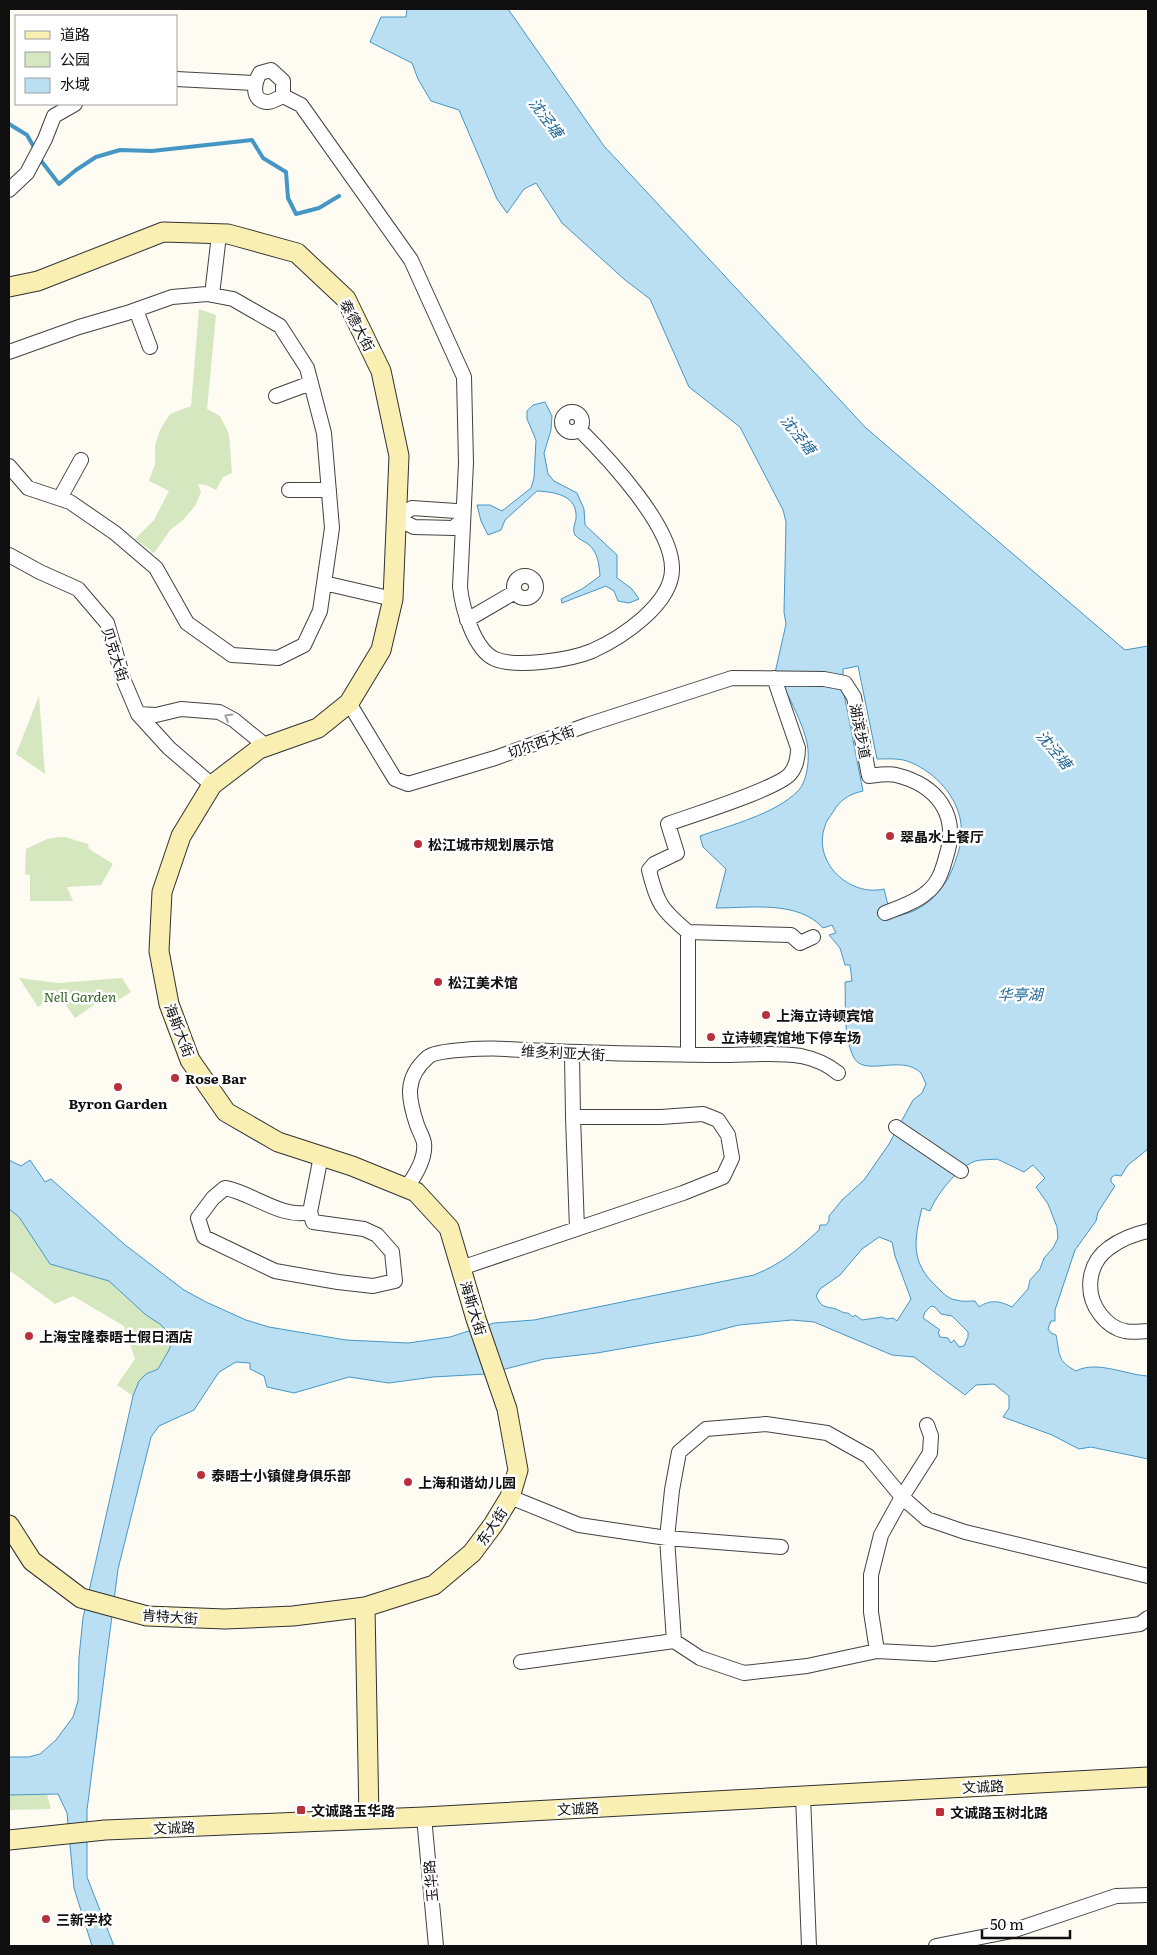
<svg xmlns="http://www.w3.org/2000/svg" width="1157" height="1955" font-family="Literata,'Noto Sans SC',serif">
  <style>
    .green { fill: #d5e7be }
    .water { fill: #badff2; stroke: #4696c5; fill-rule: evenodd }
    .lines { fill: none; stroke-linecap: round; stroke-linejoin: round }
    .stream { stroke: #4696c5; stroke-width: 4 }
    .street-casing { stroke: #424242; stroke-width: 16 }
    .secondary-casing { stroke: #313131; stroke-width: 21 }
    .street { stroke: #fff; stroke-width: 14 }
    .secondary { stroke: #faefb2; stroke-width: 19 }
    .oneway { stroke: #9f9f9f }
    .poi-dot { fill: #b7303b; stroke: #fff; stroke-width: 2 }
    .labels { text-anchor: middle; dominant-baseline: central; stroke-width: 5; stroke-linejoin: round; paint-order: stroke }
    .street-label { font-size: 14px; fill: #0f0f0f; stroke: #fff }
    .poi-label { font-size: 14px; font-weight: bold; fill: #0f0f0f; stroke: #fff; text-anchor: start }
    .park-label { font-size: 14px; font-style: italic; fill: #336423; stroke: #fff }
    .water-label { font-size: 15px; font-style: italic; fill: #20699a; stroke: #fff }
  </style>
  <rect width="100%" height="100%" fill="#fefbf3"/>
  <!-- green -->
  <path class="green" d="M 199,309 L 216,315 L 207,409 L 220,416 L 229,434 L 232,473 L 223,477 L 216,490 L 206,485 L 198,484 L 201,492 L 195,506 L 182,521 L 171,529 L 154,553 L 135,539 L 154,520 L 169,491 L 149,481 L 155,464 L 155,445 L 160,430 L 170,414 L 191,406 Z
    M 39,696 L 45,774 L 16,754 Z
    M 59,837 L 65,837 L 88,844 L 89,849 L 113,864 L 101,885 L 67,887 L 73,901 L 30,901 L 30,875 L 25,874 L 26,849 L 47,839 Z
    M 19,978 L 58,983 L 122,978 L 131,992 L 118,1000 L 113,992 L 75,1018 L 58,994 L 38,1007 Z
    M 9,1209 L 19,1217 L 50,1264 L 109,1281 L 146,1315 L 160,1324 L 170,1334 L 170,1348 L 158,1369 L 146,1374 L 139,1381 L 133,1396 L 117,1385 L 135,1359 L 124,1326 L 73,1296 L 55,1304 L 9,1270 Z
    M 47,1794 L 51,1809 L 9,1810 L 9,1795 Z"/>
  <!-- water -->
  <path class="water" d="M 407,9 L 508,9 L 604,146 L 866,428 L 1125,650 L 1148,646 L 1148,1149 L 1128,1165 L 1121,1176 L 1115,1175 L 1111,1178 L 1111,1182 L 1115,1186 L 1098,1212 L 1096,1221 L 1075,1250 L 1055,1310 L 1055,1321 L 1051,1321 L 1048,1329 L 1051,1333 L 1056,1335 C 1060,1355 1057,1361 1076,1371 C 1097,1360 1126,1375 1148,1376 L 1148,1459 L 1091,1447 L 1079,1449 L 1052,1435 L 1003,1417 L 1009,1408 L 1009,1396 L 994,1384 L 976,1385 L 965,1395 L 914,1357 L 892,1355 L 814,1322 L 792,1320 L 739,1325 L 700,1335 L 597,1353 L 544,1359 L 486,1374 L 433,1377 L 389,1383 L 349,1377 L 294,1393 L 267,1387 L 264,1376 L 250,1369 L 250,1363 L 236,1362 L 219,1372 L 194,1410 L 159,1426 L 151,1437 L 118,1569 L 87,1810 L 87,1877 L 114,1946 L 92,1946 L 74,1888 L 67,1813 L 58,1794 L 9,1795 L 9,1757 L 29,1757 L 40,1754 L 56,1740 L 73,1717 L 78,1701 L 79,1657 L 83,1618 L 133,1396 L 139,1381 L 146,1374 L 158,1369 L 170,1348 L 170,1334 L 160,1324 L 146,1315 L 109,1281 L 50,1264 L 19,1217 L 9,1209 L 9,1160 L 21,1166 L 30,1160 L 45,1182 L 51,1179 L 124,1244 L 184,1290 L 206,1302 L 246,1320 L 269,1327 L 346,1340 L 408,1343 L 450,1337 L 494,1323 L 534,1320 L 754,1275 C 783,1263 796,1251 819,1230 L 820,1225 L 826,1225 L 829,1221 L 829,1216 L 842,1200 L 864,1180 L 889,1144 L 913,1100 L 922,1093 L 926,1084 C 924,1081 923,1076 921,1073 C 901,1053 863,1079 853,1056 C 843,1034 846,1005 845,982 L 852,981 L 850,965 L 845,965 L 840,948 L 829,935 L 836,933 L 832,925 L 823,928 C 798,900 750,908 716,908 L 726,869 L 703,847 L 700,836 C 731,825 775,814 798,791 C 808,781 810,756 807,743 C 804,726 785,687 775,673 L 786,624 L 784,612 L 786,522 L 783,510 L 740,427 L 689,387 L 650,299 L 625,280 L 562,223 L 536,183 L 524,189 L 507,213 L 497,199 L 459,110 L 431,101 L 418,79 L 412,63 L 370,42 L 381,17 L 406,17 ZM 858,666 L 877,759 C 886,759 898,758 907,761 C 932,770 954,792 960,818 C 963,832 961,846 956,859 C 946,892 921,917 884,917 L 881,908 L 888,905 L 884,889 C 849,897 812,862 825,826 C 826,821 830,817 833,812 C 840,800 849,794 863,791 L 843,689 L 843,669 ZM 997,1159 L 1024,1172 L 1033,1165 L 1045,1178 L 1036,1187 L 1048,1204 L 1057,1227 L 1058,1238 L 1053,1248 L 1044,1258 L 1040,1269 L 1030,1280 L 1028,1289 L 1012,1307 C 1000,1301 991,1299 979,1307 L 975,1301 C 969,1301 962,1302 956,1300 C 948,1299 942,1292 937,1287 C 910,1262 914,1241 922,1208 L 930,1211 C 936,1195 957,1169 973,1162 C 980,1159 989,1160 997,1159 ZM 879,1237 L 892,1242 L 895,1256 L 911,1299 L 897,1321 L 893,1318 L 887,1319 L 882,1317 L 862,1320 L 855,1315 L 853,1317 L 848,1313 C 842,1313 841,1311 836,1309 C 824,1306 822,1308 816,1296 L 820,1289 L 840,1275 L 862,1249 ZM 931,1306 L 935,1307 L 941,1314 L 952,1316 L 968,1332 L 968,1337 L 964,1346 L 959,1347 L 954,1340 L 951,1343 L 948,1338 L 940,1337 L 938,1332 L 940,1330 L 923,1318 L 925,1312 Z
    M 545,402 L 552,416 L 551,430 L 544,453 L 548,474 L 554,481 L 577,493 L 584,509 L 585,525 L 617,555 L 617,578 L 632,589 L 639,599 L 629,603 L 618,601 L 614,591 L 606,586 L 562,603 L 561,599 L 582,589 L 600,576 C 599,564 598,552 588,544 C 584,541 578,539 575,535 C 572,530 575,524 576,519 C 578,495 555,492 537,491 L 505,520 L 501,530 L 488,535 L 481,521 L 477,505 L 490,505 L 502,511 L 531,488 L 534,478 L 536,440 L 527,419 L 527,411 L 533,405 Z"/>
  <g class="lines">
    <!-- stream -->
    <path class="stream" d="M 9,124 L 27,135 L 35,149
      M 39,158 L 59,184 L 76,170 L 96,157 L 120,150 L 152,151 L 252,140 L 263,158 L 286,172 L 288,198 L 296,214 L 319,208 L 339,196"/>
    <!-- street casing -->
    <g class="street-casing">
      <path id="street" d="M 271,70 L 283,81 L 283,96 C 278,98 273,102 267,102 C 251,101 254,83 260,73 Z
        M 176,79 L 254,83
        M 283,96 L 301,105 L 411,260 L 464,377 L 466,463 L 460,587 C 462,607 474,650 495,659 C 517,668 570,660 592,651 C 621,638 673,604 672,568 C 672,526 608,458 579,429
        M 9,190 L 27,173 L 45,139 L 54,116 L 75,104
        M 212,295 L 219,235
        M 136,310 L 150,347
        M 9,352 L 79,327 L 127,313 L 172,297 L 207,294 L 233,299 L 280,326 L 307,368 L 324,433 L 332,528 L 320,611 L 304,645 L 278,658 L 232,655 L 187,623 L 156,568 L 115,533 L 70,502 L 28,488 L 9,466
        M 276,396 L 311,383
        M562 422a10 10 0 1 1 20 0a10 10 0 1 1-20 0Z
        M 289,490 L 329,490
        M 60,498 L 81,460
        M 412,508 L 456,511 L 463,518 L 454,528 L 414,527 L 396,518 Z
        M 9,555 L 40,572 L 78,589 L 107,623 L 124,681 L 138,714 L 169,748 L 212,785
        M514 587a11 11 0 1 1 22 0a11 11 0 1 1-22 0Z
        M 324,583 L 393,599
        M 467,620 L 515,592
        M 349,703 L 395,779 L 408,784 L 495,758 L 587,725 L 732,678 L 824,679 L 845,683 L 854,697 L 869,776 C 877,775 888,773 896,775 C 937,785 960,815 946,857 C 942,872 938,884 926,893 C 916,902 898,908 885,913
        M 138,714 L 156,715 L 181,709 L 219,712 L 234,720 L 267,747
        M 688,932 L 791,935 L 800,943 L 813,937
        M 572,1054 L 573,1117
        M 688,1055 L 688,932 C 662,910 657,904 649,870 L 654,864 L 677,853 L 668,824 C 692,815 777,789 790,774 C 796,767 798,757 798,748 L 774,678
        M 896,1127 L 961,1171
        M 406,1188 C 415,1176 426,1159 424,1143 C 423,1137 419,1131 417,1125 C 408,1098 404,1078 428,1057 C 437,1049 492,1048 506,1049 C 574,1053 642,1054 711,1055 C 741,1056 771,1051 801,1056 C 816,1059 827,1064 838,1073
        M 310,1212 C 281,1219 253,1193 225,1188 L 213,1198 L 198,1218 L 204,1237 L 275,1271 L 338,1282 L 373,1286 L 395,1281 L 392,1252 L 377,1235 L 364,1229 L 313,1222 L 310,1212 L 321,1156
        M 1148,1231 C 1134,1234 1121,1239 1109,1248 C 1088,1263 1084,1293 1100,1314 C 1106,1322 1114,1329 1125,1331 C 1132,1333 1141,1331 1148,1331
        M 461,1268 L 683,1193 L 723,1177 L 732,1158 L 728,1135 L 718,1120 L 703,1114 L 661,1117 L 573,1117 L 577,1229
        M 510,1497 L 579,1525 L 667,1538 L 781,1547
        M 1148,1576 L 965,1532 L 927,1519 L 902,1497 L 868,1456 L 827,1433 L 766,1424 L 706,1429 L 679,1452 L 672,1490 L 667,1538 L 674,1641 L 700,1658 L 744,1673 L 807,1666 L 877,1651 L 934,1654 L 1140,1624 L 1148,1618
        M 877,1651 L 871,1612 L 871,1575 L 881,1535 L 902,1497 L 930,1453 L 931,1436 L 927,1425
        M 521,1662 L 674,1641
        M 803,1796 L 809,1946
        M 424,1817 L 436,1946
        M 936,1946 L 1012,1931 L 1116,1896 L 1148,1895"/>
    </g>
    <!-- secondary casing -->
    <g class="secondary-casing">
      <path id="secondary" d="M 9,287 L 38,281 L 163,232 L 228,234 L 297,253 L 346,299 L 381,371 L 399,456 L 393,599 L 381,650 L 349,703 L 318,728 L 259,749 L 212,785 L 181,836 L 162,892 L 159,951 L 169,1004 L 190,1060 L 226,1112 L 278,1142 L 352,1166 L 416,1192 L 449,1228 L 476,1319 L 507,1409 L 518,1470 L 510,1497 L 493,1525 L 472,1553 L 434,1585 L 365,1607 L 293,1616 L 225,1619 L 147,1616 L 81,1598 L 32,1561 L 9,1525
        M 365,1607 L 369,1819
        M 9,1840 L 105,1830 L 424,1817 L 1148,1777"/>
    </g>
    <!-- street -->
    <use href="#street" class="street"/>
    <!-- secondary -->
    <use href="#secondary" class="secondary"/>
  </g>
  <!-- one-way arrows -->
  <defs><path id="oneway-chevron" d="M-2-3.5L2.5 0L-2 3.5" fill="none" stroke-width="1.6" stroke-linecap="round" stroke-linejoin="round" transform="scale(1.25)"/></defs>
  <use class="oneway" href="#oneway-chevron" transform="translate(228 717) rotate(-149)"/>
  <!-- markers -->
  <g class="poi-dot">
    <circle cx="890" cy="836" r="5"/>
    <circle cx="418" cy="844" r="5"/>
    <circle cx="438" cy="982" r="5"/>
    <circle cx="766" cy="1015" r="5"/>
    <circle cx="711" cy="1037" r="5"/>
    <circle cx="175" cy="1078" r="5"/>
    <circle cx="118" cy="1087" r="5"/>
    <circle cx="29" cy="1336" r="5"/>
    <circle cx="201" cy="1475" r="5"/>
    <circle cx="408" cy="1482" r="5"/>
    <rect x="296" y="1805" width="10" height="10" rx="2.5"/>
    <rect x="935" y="1807" width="10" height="10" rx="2.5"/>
    <circle cx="46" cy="1919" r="5"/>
  </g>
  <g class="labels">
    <!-- street labels -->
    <g class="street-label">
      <text transform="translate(358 325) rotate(62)">泰德大街</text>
      <text transform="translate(116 654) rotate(72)">贝克大街</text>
      <text transform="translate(861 731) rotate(79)">湖滨步道</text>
      <text transform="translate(541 741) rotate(-20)">切尔西大街</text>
      <text transform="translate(180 1030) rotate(69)">海斯大街</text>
      <text transform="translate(563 1052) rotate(3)">维多利亚大街</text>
      <text transform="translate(474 1308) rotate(73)">海斯大街</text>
      <text transform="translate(491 1526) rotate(-56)">东大街</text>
      <text transform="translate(170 1616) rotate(4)">肯特大街</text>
      <text transform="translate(983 1786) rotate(-3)">文诚路</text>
      <text transform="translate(578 1808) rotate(-3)">文诚路</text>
      <text transform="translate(174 1827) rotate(-2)">文诚路</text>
      <text transform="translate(430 1881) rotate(-95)">玉华路</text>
    </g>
    <!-- poi labels -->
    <g class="poi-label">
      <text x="900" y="836">翠晶水上餐厅</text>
      <text x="428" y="844">松江城市规划展示馆</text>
      <text x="448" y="982">松江美术馆</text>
      <text x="776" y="1015">上海立诗顿宾馆</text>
      <text x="721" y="1037">立诗顿宾馆地下停车场</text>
      <text x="185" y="1078">Rose Bar</text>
      <text x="118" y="1103" text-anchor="middle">Byron Garden</text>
      <text x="39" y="1336">上海宝隆泰晤士假日酒店</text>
      <text x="211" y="1475">泰晤士小镇健身俱乐部</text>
      <text x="418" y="1482">上海和谐幼儿园</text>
      <text x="311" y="1810">文诚路玉华路</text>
      <text x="950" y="1812">文诚路玉树北路</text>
      <text x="56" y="1919">三新学校</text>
    </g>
    <!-- park labels -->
    <g class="park-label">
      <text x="80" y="996">Nell Garden</text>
    </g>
    <!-- water labels -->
    <g class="water-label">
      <text transform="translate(547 117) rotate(53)">沈泾塘</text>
      <text transform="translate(799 434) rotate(51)">沈泾塘</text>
      <text transform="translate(1055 749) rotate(50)">沈泾塘</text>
      <text x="1020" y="993">华亭湖</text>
    </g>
  </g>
  <!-- border -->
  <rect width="1157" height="1955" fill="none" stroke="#0f0f0f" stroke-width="20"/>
  <!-- legend -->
  <rect x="15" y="15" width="162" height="90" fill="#ffffff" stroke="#9f9f9f"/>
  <rect x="25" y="31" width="25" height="8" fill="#faefb2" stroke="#9f9f9f"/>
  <text x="60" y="40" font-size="15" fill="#0f0f0f">道路</text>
  <rect x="25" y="52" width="25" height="15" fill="#d5e7be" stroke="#9f9f9f"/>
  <text x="60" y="65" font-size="15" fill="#0f0f0f">公园</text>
  <rect x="25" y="78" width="25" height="15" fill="#badff2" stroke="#9f9f9f"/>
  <text x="60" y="90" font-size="15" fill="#0f0f0f">水域</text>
  <!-- scale -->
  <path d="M982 1930v8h88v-8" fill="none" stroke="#0f0f0f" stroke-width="2.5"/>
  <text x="990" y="1930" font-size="15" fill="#0f0f0f" stroke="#ffffff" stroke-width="4" paint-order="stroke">50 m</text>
</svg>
